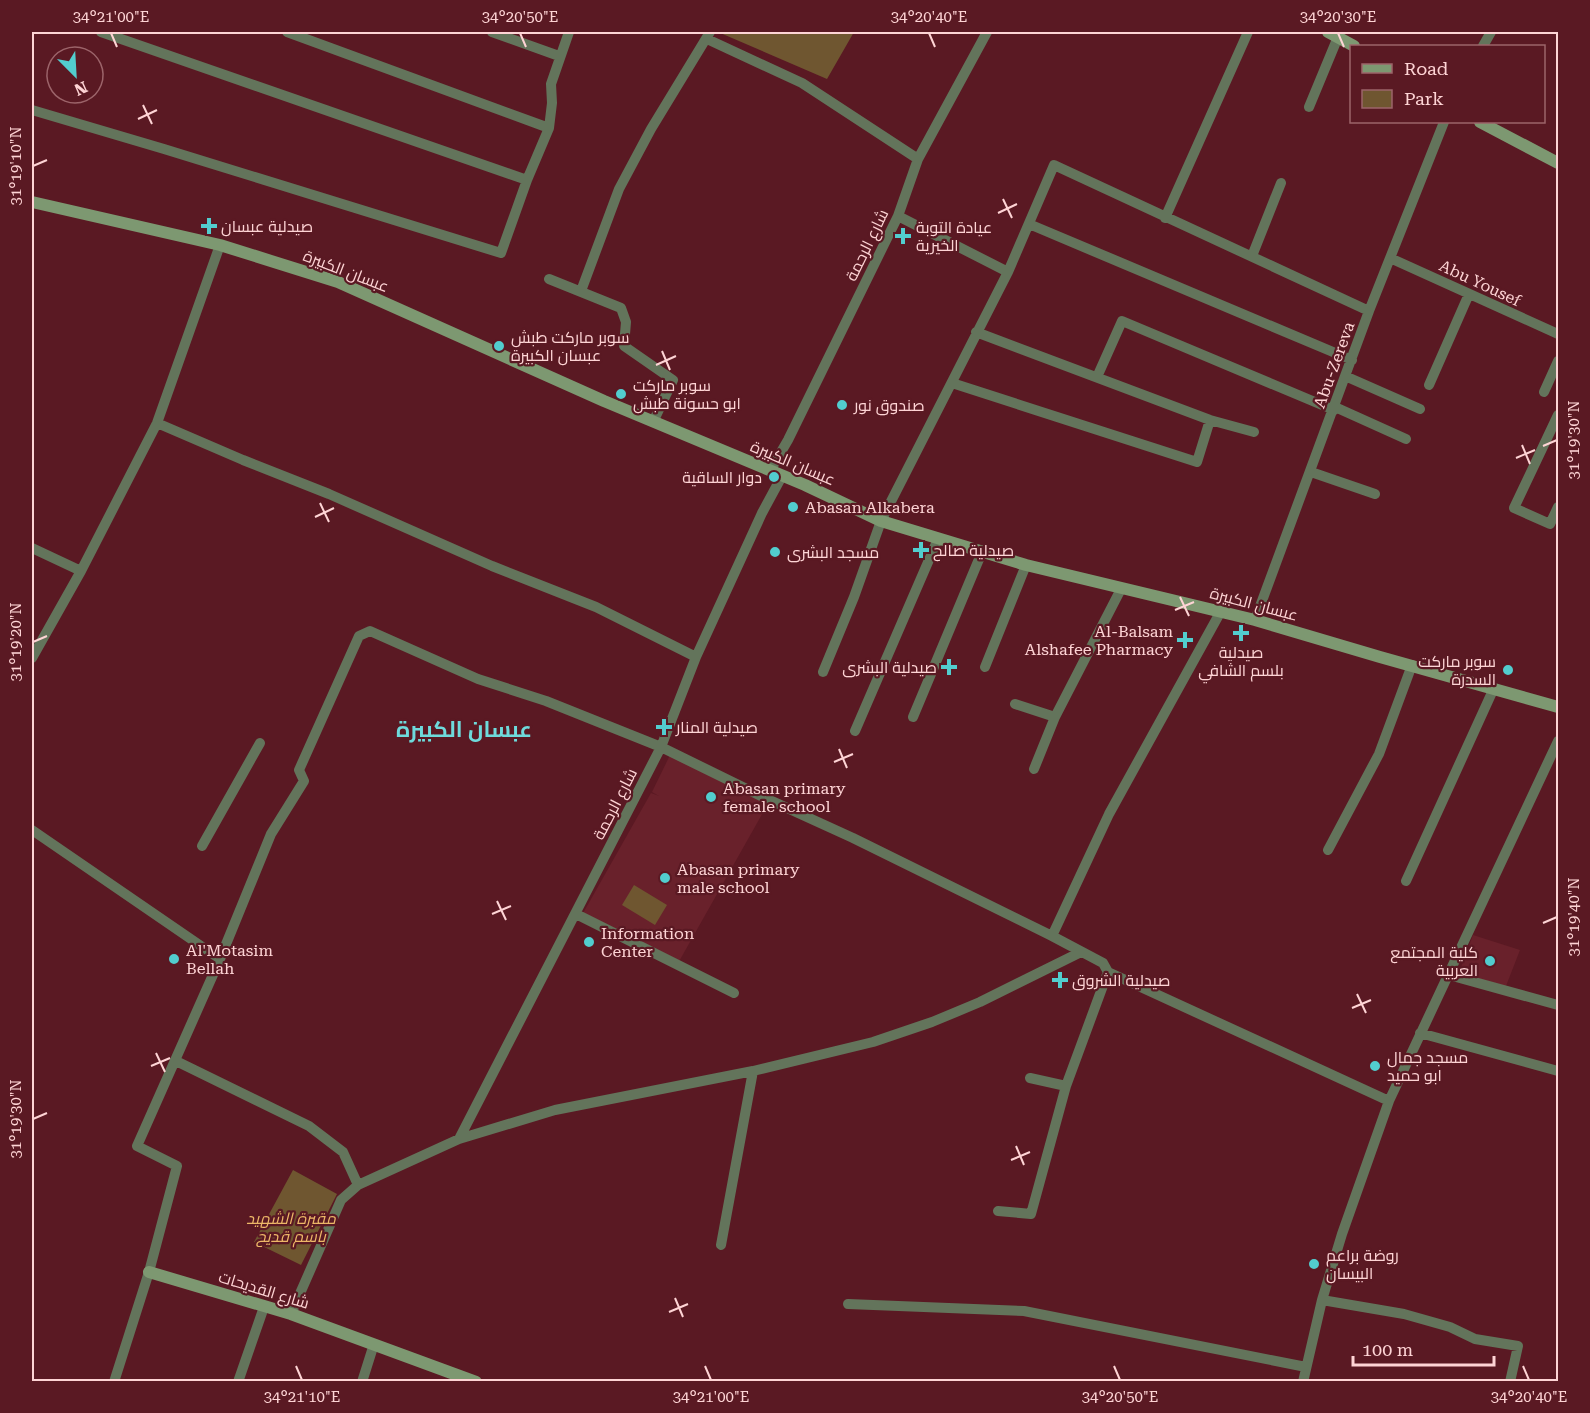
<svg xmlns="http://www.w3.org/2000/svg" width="1590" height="1413" font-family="'Roboto Serif',Cairo,serif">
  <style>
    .built { fill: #69212b }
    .green { fill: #6f5630 }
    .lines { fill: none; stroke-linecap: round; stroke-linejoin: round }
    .street { stroke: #63745b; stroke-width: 10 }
    .secondary { stroke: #7d9871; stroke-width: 12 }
    .ticks { fill: none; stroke: #fed4d5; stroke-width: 2 }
    .poi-dot { fill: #52cdce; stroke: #5a1923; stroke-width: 2 }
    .labels { text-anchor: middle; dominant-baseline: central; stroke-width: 4.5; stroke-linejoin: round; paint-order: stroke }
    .poi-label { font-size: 16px; fill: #fed4d5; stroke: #5a1923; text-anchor: start }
    .street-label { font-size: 16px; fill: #fed4d5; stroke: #5a1923 }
    .park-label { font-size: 16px; font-style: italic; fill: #edb868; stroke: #5a1923 }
    .district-label { font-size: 22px; font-weight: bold; fill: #6edadb; stroke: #5a1923 }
    .neatline { fill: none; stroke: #fed4d5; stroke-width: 2 }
    .ticks-label { font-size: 15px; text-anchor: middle; fill: #fed4d5 }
  </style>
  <rect width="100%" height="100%" fill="#5a1923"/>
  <!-- built -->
  <path class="built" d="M 671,753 L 769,802 L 677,965 L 582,915 L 651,793 L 659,796 L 652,792 Z
    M 1473,935 L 1520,950 L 1506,986 L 1459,973 Z"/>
  <!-- green -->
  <path class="green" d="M 718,32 L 854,32 L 827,79 Z
    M 634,885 L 667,905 L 655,925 L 622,905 Z
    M 293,1170 L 337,1194 L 301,1265 L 254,1242 Z"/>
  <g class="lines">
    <!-- street -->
    <path class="street" d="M 101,32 L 527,180
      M 287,32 L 549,128
      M 492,32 L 559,56
      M 707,39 L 802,83 L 918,159
      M 1483,46 L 1491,32
      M 1309,107 L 1338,37
      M 32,110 L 164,149 L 501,253 L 527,180 L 549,128 L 552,103 L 551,84 L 569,32
      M 898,216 L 1008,272
      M 1165,218 L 1248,32
      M 1029,224 L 1352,360
      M 1252,256 L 1281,183
      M 1390,258 L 1558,334
      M 549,279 L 621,308 L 626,322 L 624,346 L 673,380 L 653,422
      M 581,291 L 619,189 L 651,129 L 710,32
      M 976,332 L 1210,420 L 1254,432
      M 1345,376 L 1420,409
      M 1097,377 L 1122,321 L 1334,410
      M 952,383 L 1197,462 L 1210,420
      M 1429,385 L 1469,294
      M 1544,392 L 1558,361
      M 1335,407 L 1406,439
      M 1558,415 L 1514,508 L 1550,524 L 1558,507
      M 157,423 L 243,460 L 329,494 L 492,566 L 596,607 L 696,657
      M 770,471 L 788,440 L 898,216 L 918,159 L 987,32
      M 1311,472 L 1375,494
      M 32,548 L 81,571
      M 1255,620 L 1369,311 L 1444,122
      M 32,658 L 81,571 L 157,423 L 220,245
      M 985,667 L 1026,565
      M 823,672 L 854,597 L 881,521 L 1008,272 L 1054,165 L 1369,311
      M 1015,704 L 1055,717
      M 913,717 L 982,552
      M 855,731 L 938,539
      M 1034,769 L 1055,717 L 1121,589
      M 32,830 L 220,959
      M 202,846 L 260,743
      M 1328,850 L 1379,754 L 1412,665
      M 1406,881 L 1494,688
      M 576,914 L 734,993
      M 1052,936 L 1109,814 L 1221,611
      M 1449,975 L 1558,1005
      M 1420,1033 L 1558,1071
      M 176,1061 L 309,1126 L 343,1152 L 358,1185
      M 1030,1078 L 1066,1086
      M 459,1139 L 661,747 L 696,657 L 762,513 L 782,476
      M 998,1211 L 1031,1214 L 1066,1086 L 1108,972
      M 721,1245 L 753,1071
      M 1322,1300 L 1404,1314 L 1450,1327 L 1475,1339 L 1518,1346 L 1510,1382
      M 848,1304 L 1024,1311 L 1306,1367
      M 291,1314 L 341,1200 L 358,1185 L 459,1139 L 555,1110 L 753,1071 L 873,1042 L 932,1022 L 980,1002 L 1081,952
      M 114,1382 L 149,1272 L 177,1166 L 137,1146 L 220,959 L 271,834 L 304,781 L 299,770 L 359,636 L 370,631 L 478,679 L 546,701 L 661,747 L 761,796 L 853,838 L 1052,936 L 1103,963 L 1108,972 L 1389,1101
      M 238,1382 L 264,1307
      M 362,1382 L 374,1344
      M 1303,1382 L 1322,1300 L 1342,1234 L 1389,1101 L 1558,741"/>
    <!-- secondary -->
    <path class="secondary" d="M 1328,32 L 1354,46
      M 1480,122 L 1558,163
      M 32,202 L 220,245 L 338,282 L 604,401 L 805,485 L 881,521 L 1026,565 L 1255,620 L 1380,657 L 1558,707
      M 149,1272 L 291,1314 L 476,1382"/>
  </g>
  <!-- ticks -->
  <path class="ticks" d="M 111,33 L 117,47M 520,33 L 526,47M 929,33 L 935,47M 1338,33 L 1344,47M 143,105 L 152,124M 138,119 L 157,110M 33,166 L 47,160M 1003,199 L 1012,218M 998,213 L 1017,204M 662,351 L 670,370M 656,365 L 676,356M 1522,445 L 1530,464M 1543,446 L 1557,440M 1516,458 L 1535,450M 320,503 L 329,522M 315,517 L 334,508M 1180,597 L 1189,616M 1175,610 L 1194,602M 33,642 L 47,636M 839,749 L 847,768M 834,762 L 853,754M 497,901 L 506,920M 492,914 L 511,906M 1543,923 L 1557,917M 1357,994 L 1366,1013M 1352,1008 L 1371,1000M 156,1053 L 165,1072M 151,1066 L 170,1058M 33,1119 L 47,1113M 1016,1146 L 1024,1165M 1011,1160 L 1030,1152M 675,1298 L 683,1317M 669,1312 L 688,1304M 296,1366 L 302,1380M 705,1366 L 711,1380M 1114,1366 L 1120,1380M 1523,1366 L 1529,1380"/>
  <!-- markers -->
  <g class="poi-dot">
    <path d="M206 217h6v6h6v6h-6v6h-6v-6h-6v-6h6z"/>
    <path d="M900 227h6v6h6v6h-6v6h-6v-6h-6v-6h6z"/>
    <circle cx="499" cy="346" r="6"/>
    <circle cx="621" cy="394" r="6"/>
    <circle cx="842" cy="405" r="6"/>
    <circle cx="774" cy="477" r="6"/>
    <circle cx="793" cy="507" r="6"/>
    <path d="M918 541h6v6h6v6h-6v6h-6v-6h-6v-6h6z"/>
    <circle cx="775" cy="552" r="6"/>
    <path d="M1238 624h6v6h6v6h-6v6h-6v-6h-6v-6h6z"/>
    <path d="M1182 631h6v6h6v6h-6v6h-6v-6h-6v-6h6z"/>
    <path d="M946 658h6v6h6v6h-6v6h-6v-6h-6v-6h6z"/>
    <circle cx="1508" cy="670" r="6"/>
    <path d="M661 718h6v6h6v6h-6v6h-6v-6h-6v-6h6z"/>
    <circle cx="711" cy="797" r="6"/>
    <circle cx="665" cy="878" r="6"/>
    <circle cx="589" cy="942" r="6"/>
    <circle cx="174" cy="959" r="6"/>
    <circle cx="1490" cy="961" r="6"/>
    <path d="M1057 971h6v6h6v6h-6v6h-6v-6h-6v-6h6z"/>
    <circle cx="1375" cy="1066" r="6"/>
    <circle cx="1314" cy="1264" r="6"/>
  </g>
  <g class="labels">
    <!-- poi labels -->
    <g class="poi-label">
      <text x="221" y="226">صيدلية عبسان</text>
      <text x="916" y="227">عيادة التوبة<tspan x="916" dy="18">الخيرية</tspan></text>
      <text x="511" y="337">سوبر ماركت طبش<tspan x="511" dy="18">عبسان الكبيرة</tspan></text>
      <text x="633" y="385">سوبر ماركت<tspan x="633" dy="18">ابو حسونة طبش</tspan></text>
      <text x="854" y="405">صندوق نور</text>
      <text x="762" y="477" text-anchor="end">دوار الساقية</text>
      <text x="805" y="507">Abasan Alkabera</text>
      <text x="933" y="550">صيدلية صالح</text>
      <text x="787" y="552">مسجد البشرى</text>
      <text x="1173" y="631" text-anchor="end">Al-Balsam<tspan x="1173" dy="18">Alshafee Pharmacy</tspan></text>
      <text x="1241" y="652" text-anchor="middle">صيدلية<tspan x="1241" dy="18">بلسم الشافي</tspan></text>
      <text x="1496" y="661" text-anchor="end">سوبر ماركت<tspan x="1496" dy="18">السدرة</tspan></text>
      <text x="937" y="667" text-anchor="end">صيدلية البشرى</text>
      <text x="676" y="727">صيدلية المنار</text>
      <text x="723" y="788">Abasan primary<tspan x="723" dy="18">female school</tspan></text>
      <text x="677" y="869">Abasan primary<tspan x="677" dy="18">male school</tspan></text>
      <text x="601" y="933">Information<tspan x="601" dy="18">Center</tspan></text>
      <text x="186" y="950">Al'Motasim<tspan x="186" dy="18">Bellah</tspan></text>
      <text x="1478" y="952" text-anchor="end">كلية المجتمع<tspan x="1478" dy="18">العربية</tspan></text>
      <text x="1072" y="980">صيدلية الشروق</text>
      <text x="1387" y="1057">مسجد جمال<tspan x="1387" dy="18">ابو حميد</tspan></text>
      <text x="1326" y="1255">روضة براعم<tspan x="1326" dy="18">البيسان</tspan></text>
    </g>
    <!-- street labels -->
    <g class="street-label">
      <text transform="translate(867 245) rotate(-64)">شارع الرحمة</text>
      <text transform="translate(346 271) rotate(21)">عبسان الكبيرة</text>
      <text transform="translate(1480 283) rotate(25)">Abu Yousef</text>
      <text transform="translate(1334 365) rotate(-70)">Abu-Zereva</text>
      <text transform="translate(793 463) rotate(23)">عبسان الكبيرة</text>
      <text transform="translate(1254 604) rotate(15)">عبسان الكبيرة</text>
      <text transform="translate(615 804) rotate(-63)">شارع الرحمة</text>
      <text transform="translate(264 1290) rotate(17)">شارع القديحات</text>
    </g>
    <!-- park labels -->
    <g class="park-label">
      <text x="291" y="1218">مقبرة الشهيد<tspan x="291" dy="18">باسم قديح</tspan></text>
    </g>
    <!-- district labels -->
    <g class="district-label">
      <text x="464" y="729">عبسان الكبيرة</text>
    </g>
  </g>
  <!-- border -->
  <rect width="1590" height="1413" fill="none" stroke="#5a1923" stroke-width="66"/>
  <!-- legend -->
  <rect x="1350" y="45" width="195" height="78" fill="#5a1923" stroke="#9c646a" stroke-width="1.5"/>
  <rect x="1362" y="64" width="30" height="9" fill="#7d9871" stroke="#9c646a" stroke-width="1.5"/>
  <text x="1404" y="75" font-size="18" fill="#fed4d5">Road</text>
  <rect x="1362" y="90" width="30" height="18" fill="#6f5630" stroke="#9c646a" stroke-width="1.5"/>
  <text x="1404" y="105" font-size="18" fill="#fed4d5">Park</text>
  <!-- north arrow -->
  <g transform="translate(75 75) rotate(156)"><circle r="28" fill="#5a1923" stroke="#9c646a" stroke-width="1.5"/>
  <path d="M0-4.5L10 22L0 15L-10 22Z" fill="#52cdce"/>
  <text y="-9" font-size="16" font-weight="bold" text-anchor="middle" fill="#fed4d5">N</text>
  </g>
  <!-- scale -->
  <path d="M1353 1356v9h141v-9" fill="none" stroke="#fed4d5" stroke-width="3"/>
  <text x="1362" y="1356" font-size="18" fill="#fed4d5" stroke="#5a1923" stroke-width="4.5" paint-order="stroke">100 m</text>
  <rect x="33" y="33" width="1524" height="1347" class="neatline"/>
  <g class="ticks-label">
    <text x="111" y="22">34°21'00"E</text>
    <text x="520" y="22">34°20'50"E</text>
    <text x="929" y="22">34°20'40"E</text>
    <text x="1338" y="22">34°20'30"E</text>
    <text transform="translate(16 166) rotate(-90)" y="5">31°19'10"N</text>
    <text transform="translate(1574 440) rotate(-90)" y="5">31°19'30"N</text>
    <text transform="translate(16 642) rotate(-90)" y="5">31°19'20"N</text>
    <text transform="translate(1574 917) rotate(-90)" y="5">31°19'40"N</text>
    <text transform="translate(16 1119) rotate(-90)" y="5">31°19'30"N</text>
    <text x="302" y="1402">34°21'10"E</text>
    <text x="711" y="1402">34°21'00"E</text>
    <text x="1120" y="1402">34°20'50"E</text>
    <text x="1529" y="1402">34°20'40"E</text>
  </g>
</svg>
